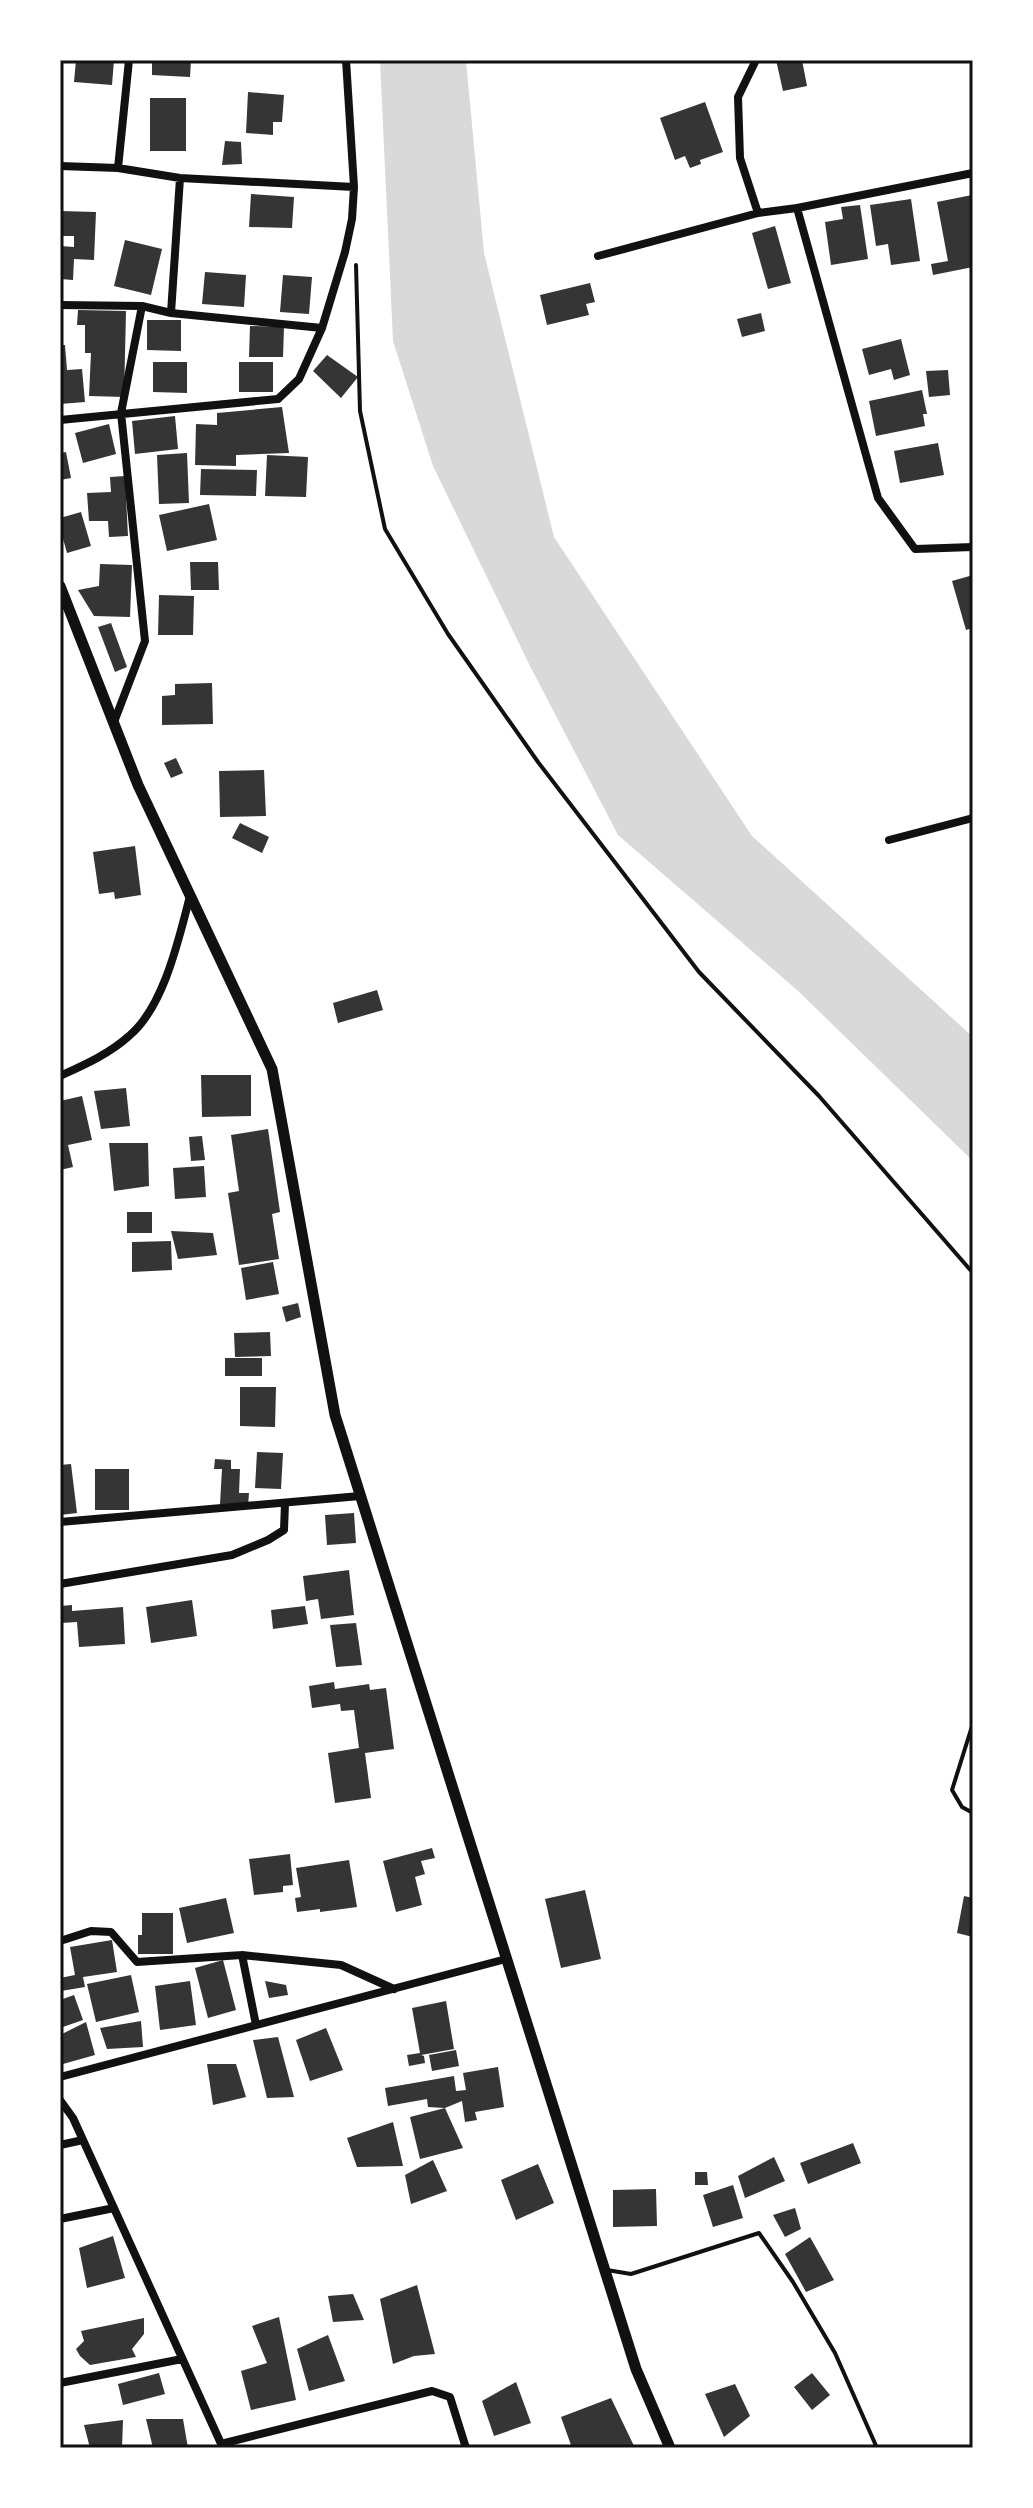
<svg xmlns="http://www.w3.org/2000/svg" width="1033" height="2508" font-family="'Archivo Narrow',sans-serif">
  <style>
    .water { fill: #d9d9d9 }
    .building { fill: #353535 }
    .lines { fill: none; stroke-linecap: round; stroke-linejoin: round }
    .path { stroke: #111; stroke-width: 4 }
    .service { stroke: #111; stroke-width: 4 }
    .minor { stroke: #111; stroke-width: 8 }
    .tertiary { stroke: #111; stroke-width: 11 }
    .neatline { fill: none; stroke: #111; stroke-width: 3 }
  </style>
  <rect width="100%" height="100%" fill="#fff"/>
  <!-- water -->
  <path class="water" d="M 380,60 L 466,60 L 484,253 L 554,537 L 752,836 L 973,1037 L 973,1161 L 797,990 L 618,835 L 530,666 L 433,466 L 393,341 Z"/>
  <!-- building -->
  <path class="building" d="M 76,60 L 114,60 L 112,85 L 74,82 Z
    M 152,60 L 191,60 L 190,77 L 152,75 Z
    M 776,60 L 802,60 L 807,86 L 783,91 Z
    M 248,92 L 284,95 L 282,122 L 273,122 L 273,135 L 246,133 Z
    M 150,98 L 186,98 L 186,151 L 150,151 Z
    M 705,102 L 723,152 L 700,160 L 701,164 L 690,168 L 685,156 L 675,160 L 660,118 Z
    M 225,141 L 241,142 L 242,164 L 222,165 Z
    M 251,194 L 294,197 L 292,228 L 249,227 Z
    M 972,195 L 973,267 L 933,275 L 931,264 L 948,261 L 937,202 Z
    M 911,199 L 920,261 L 891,265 L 888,244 L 876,246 L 870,205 Z
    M 860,205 L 868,259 L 831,265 L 825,222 L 843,219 L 841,207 Z
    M 60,211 L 96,212 L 94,260 L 74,259 L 73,280 L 60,279 L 60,246 L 74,247 L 74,236 L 60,236 Z
    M 775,226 L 791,283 L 768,289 L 752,233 Z
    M 125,240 L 162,249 L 151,295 L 114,286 Z
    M 205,272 L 246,275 L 244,307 L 202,304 Z
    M 283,275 L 312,277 L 309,314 L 280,312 Z
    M 590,283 L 595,302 L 586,304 L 589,315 L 547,325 L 540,295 Z
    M 78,310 L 126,311 L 124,397 L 89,396 L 91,353 L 85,353 L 85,325 L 77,325 Z
    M 761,313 L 765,331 L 742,337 L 737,319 Z
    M 147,320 L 181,320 L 181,351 L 147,350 Z
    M 250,326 L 284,327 L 283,357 L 249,357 Z
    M 901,339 L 910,375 L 894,380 L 891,369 L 869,375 L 862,349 Z
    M 60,345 L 65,345 L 67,370 L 82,369 L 85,402 L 60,404 Z
    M 327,355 L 358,377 L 341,398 L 313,371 Z
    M 153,362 L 187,362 L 187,393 L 153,392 Z
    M 239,362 L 273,362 L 273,392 L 239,392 Z
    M 948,370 L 950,395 L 929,397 L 926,371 Z
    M 922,390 L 927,414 L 923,414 L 925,426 L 876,436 L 869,401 Z
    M 282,407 L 289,453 L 236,455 L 236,466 L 195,465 L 196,424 L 217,425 L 217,413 Z
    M 175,416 L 178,449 L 135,454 L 132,421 Z
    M 109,424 L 116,454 L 83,463 L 75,433 Z
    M 938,443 L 944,475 L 900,483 L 894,451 Z
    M 66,452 L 71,478 L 60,480 L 60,453 Z
    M 187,453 L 189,503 L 159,504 L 157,455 Z
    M 267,455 L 308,457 L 306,497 L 265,496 Z
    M 201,469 L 257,470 L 256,496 L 200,495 Z
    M 125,476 L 128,536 L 109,537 L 108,521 L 89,521 L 87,493 L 111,492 L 110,477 Z
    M 209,504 L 217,540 L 167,551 L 159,515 Z
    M 81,512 L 91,546 L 67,553 L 60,528 L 60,518 Z
    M 190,562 L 218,562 L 219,590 L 191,590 Z
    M 100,564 L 132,565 L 130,617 L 94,616 L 78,590 L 99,586 Z
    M 973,575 L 973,628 L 966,630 L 952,581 Z
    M 159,595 L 194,596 L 193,635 L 158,635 Z
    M 111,623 L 127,667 L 115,672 L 98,627 Z
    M 212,683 L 213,724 L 162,725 L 162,696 L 175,695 L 175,684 Z
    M 176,758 L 183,773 L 171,778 L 164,763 Z
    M 264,770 L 266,816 L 220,817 L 219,771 Z
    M 240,823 L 269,837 L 262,853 L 232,838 Z
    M 135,846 L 141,895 L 115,899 L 114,892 L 99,894 L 93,852 Z
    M 377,990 L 383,1010 L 338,1023 L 333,1003 Z
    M 201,1075 L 251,1075 L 251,1116 L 202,1117 Z
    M 126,1088 L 130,1126 L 101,1129 L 94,1091 Z
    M 82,1096 L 92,1140 L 68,1145 L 73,1167 L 60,1170 L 60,1101 Z
    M 268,1129 L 280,1212 L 272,1214 L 279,1259 L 239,1265 L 228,1193 L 239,1191 L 231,1135 Z
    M 202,1136 L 205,1160 L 191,1161 L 189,1137 Z
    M 109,1143 L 148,1143 L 149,1186 L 114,1191 Z
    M 204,1166 L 206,1197 L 175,1199 L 173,1168 Z
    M 127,1212 L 152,1212 L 152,1233 L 127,1233 Z
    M 171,1231 L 213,1233 L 217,1255 L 178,1259 Z
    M 171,1241 L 172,1270 L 132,1272 L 132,1242 Z
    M 273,1262 L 279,1294 L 246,1300 L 241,1268 Z
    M 298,1303 L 301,1317 L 286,1322 L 282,1307 Z
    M 270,1332 L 271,1356 L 235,1357 L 234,1333 Z
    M 225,1358 L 262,1358 L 262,1376 L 225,1376 Z
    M 240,1387 L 276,1387 L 275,1427 L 240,1426 Z
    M 257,1452 L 283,1453 L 281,1489 L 255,1488 Z
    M 215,1459 L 231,1460 L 231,1469 L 240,1469 L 239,1493 L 249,1493 L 248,1506 L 220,1504 L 222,1469 L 214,1469 Z
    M 71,1464 L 77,1513 L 60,1515 L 60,1465 Z
    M 95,1469 L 129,1469 L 129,1510 L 95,1510 Z
    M 354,1513 L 356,1543 L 327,1545 L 325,1515 Z
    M 349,1570 L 354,1615 L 321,1619 L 318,1599 L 306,1601 L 303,1576 Z
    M 192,1600 L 197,1636 L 151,1643 L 146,1607 Z
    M 72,1605 L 72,1611 L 123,1607 L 125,1644 L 79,1647 L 77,1622 L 61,1623 L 60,1606 Z
    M 305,1606 L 308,1624 L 273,1629 L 271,1610 Z
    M 356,1623 L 362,1665 L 336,1667 L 330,1625 Z
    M 334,1682 L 335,1689 L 369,1684 L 370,1690 L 386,1688 L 394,1749 L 365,1753 L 371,1798 L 335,1803 L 328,1753 L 359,1748 L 354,1710 L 341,1711 L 340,1704 L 312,1708 L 309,1686 Z
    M 432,1848 L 435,1858 L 421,1861 L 425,1874 L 415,1877 L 422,1905 L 396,1912 L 383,1861 Z
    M 290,1854 L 293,1885 L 283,1886 L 283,1892 L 254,1895 L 249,1859 Z
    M 349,1860 L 357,1907 L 320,1912 L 320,1909 L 297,1912 L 295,1898 L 301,1897 L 296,1868 Z
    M 585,1890 L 601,1959 L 561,1968 L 545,1899 Z
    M 964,1896 L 973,1898 L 973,1937 L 957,1933 Z
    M 226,1898 L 234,1933 L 187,1943 L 179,1908 Z
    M 142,1913 L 173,1913 L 173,1954 L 138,1954 L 138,1935 L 142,1935 Z
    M 112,1940 L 117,1972 L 83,1977 L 85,1987 L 61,1991 L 60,1978 L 75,1975 L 70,1947 Z
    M 223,1960 L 236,2010 L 208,2018 L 195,1968 Z
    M 131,1975 L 139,2012 L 96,2022 L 87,1984 Z
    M 190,1981 L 196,2025 L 160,2030 L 155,1986 Z
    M 265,1981 L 286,1985 L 288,1995 L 269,1998 Z
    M 74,1995 L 83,2020 L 60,2028 L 60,2000 Z
    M 446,2001 L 454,2049 L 421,2055 L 424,2056 L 425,2063 L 409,2066 L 407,2055 L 420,2053 L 412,2008 Z
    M 141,2021 L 143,2047 L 107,2049 L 100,2028 Z
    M 86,2022 L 95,2055 L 63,2064 L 60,2055 L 60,2035 Z
    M 326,2028 L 343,2070 L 310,2081 L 296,2040 Z
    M 278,2037 L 294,2097 L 267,2098 L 253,2040 Z
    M 456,2050 L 459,2066 L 432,2071 L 429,2055 Z
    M 207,2064 L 236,2064 L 246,2097 L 213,2105 Z
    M 498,2067 L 504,2107 L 475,2112 L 477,2120 L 465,2122 L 462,2101 L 445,2108 L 463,2148 L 420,2159 L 410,2117 L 445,2108 L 428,2107 L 427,2099 L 388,2106 L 385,2088 L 454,2076 L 456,2091 L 466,2090 L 463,2073 Z
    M 393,2122 L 403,2166 L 357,2167 L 347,2138 Z
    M 853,2143 L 861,2163 L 808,2184 L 800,2163 Z
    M 774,2157 L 785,2181 L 745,2198 L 738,2176 Z
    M 433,2160 L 447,2191 L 411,2204 L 405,2175 Z
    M 538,2164 L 554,2203 L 516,2220 L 501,2180 Z
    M 695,2172 L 707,2172 L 708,2185 L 695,2185 Z
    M 733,2185 L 743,2218 L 713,2227 L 703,2195 Z
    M 656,2189 L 657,2226 L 613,2227 L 613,2190 Z
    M 795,2208 L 801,2229 L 785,2237 L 773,2215 Z
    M 113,2236 L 125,2278 L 87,2288 L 79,2248 Z
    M 810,2237 L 834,2280 L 806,2292 L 785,2254 Z
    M 417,2285 L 435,2354 L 414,2356 L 393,2364 L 380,2299 Z
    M 353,2294 L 364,2320 L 333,2322 L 328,2296 Z
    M 279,2317 L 296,2400 L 251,2410 L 241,2371 L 267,2363 L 252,2326 Z
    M 144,2318 L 144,2334 L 132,2349 L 136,2357 L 90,2365 L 80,2356 L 76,2349 L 84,2341 L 81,2331 Z
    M 328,2335 L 345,2381 L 309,2391 L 297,2349 Z
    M 159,2373 L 165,2394 L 123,2405 L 118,2384 Z
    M 812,2373 L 830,2395 L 812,2410 L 794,2387 Z
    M 516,2382 L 531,2423 L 494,2436 L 482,2401 Z
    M 735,2384 L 750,2416 L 724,2437 L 705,2394 Z
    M 611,2398 L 635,2448 L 572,2448 L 561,2417 Z
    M 146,2419 L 183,2419 L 188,2448 L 153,2448 Z
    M 123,2420 L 122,2448 L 90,2448 L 84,2425 Z"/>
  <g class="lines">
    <!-- path -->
    <path class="path" d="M 356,265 L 360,411 L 385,529 L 448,634 L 538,762 L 699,972 L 819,1096 L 973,1273
      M 973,1723 L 952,1790 L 962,1807 L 973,1813"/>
    <!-- service -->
    <path class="service" d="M 607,2270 L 631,2274 L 759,2233 L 793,2282 L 835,2353 L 877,2448"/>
    <!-- minor -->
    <path class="minor" d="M 756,60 L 738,97 L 740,158 L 758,213 L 797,208
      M 60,166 L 118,168 L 180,178 L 354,187
      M 118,168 L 129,60
      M 973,173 L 797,208 L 878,498 L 915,549 L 973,547
      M 598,256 L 758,213
      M 60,305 L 142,306 L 171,313 L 322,328
      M 171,313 L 180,178
      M 60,420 L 278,399 L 299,379 L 322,328 L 345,252 L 352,219 L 354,187 L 346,60
      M 114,722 L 145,641 L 121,413 L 142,306
      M 889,840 L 973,818
      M 60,1076 C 84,1065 109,1054 129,1036 C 164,1007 179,938 190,896
      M 60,1522 L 360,1496
      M 60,1584 L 232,1555 L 268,1540 L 284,1530 L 285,1503
      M 60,1941 L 91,1931 L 111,1932 L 137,1962 L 242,1955 L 256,2025
      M 242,1955 L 341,1965 L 394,1989
      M 60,2077 L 506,1959
      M 60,2100 L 73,2118 L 223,2448
      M 60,2145 L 83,2140
      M 60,2219 L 114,2208
      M 60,2383 L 182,2359
      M 221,2444 L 432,2391 L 450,2397 L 466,2448"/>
    <!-- tertiary -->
    <path class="tertiary" d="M 60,586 L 138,785 L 272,1069 L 335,1415 L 636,2369 L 670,2448"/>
  </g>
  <!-- border -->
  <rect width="1033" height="2508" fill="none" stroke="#ffffff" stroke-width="124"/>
  <rect x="62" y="62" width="909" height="2384" class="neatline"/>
</svg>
